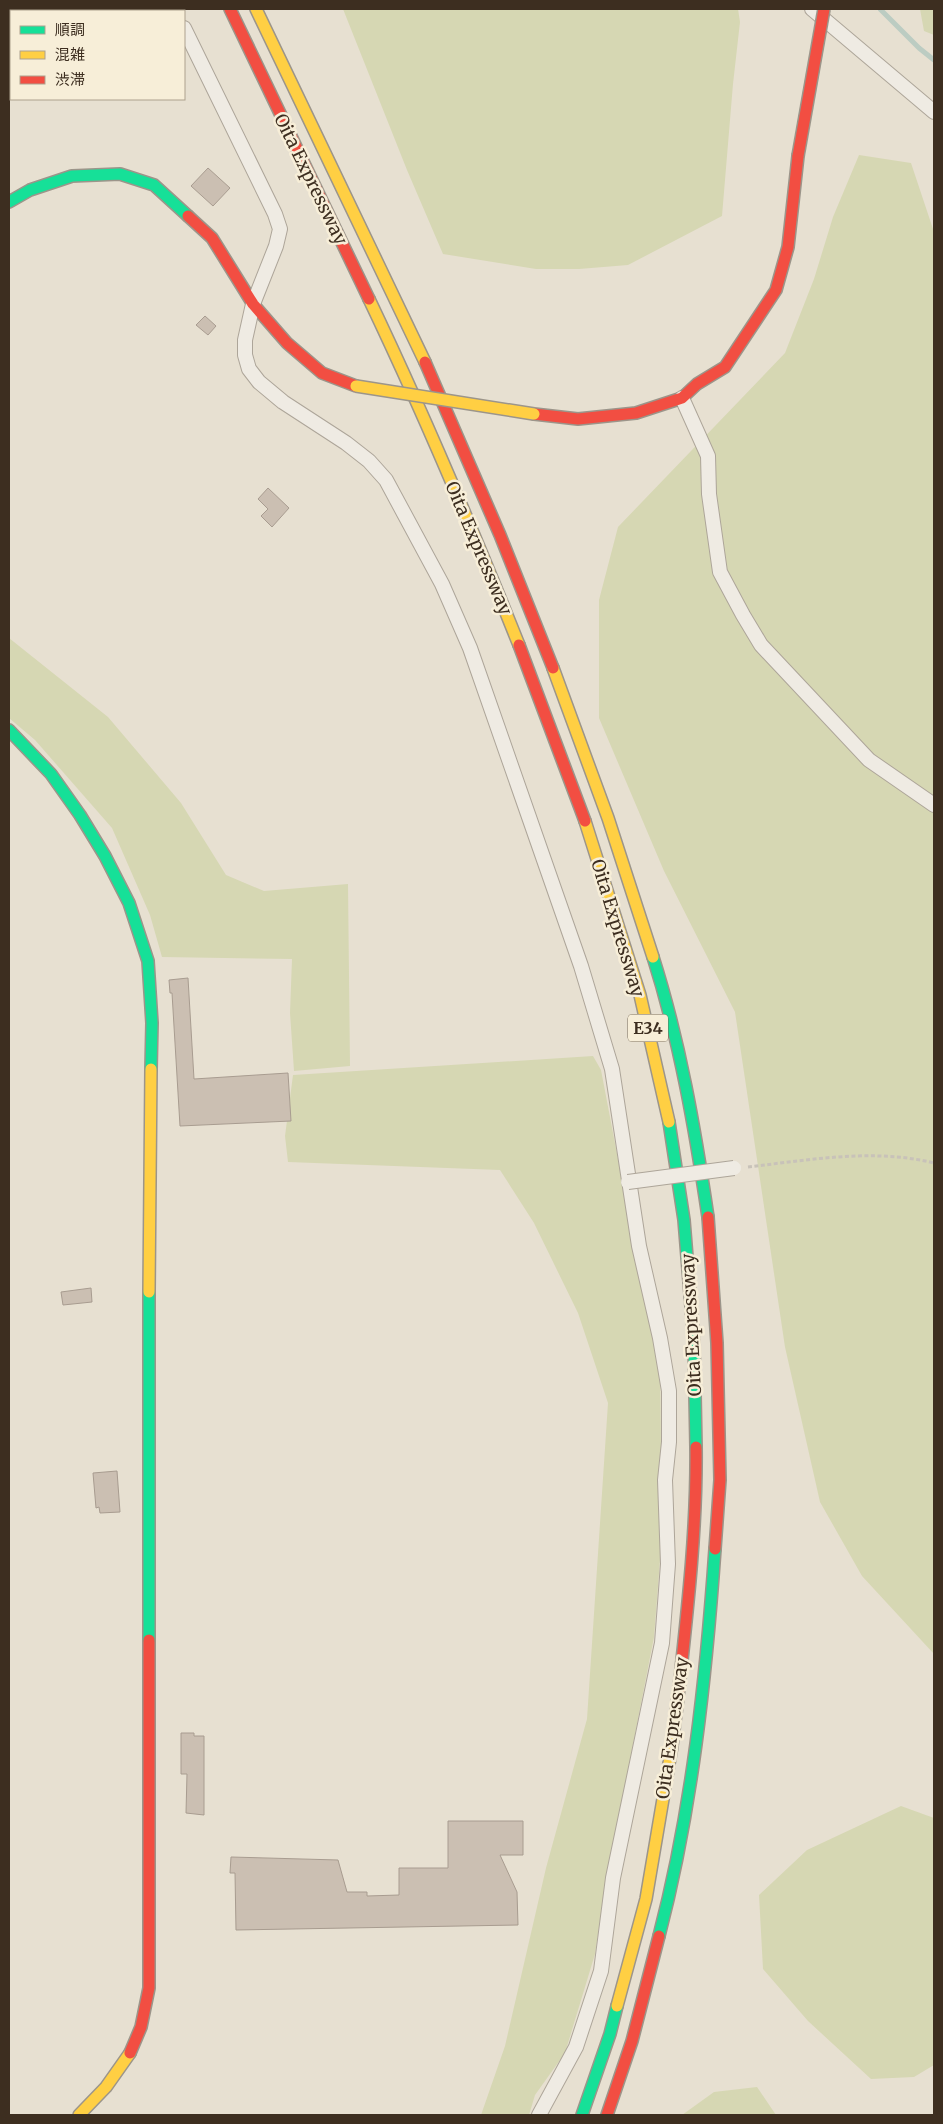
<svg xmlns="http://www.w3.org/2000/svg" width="943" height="2124" font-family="Merriweather,'Noto Sans JP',serif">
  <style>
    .green { fill: #d6d7b3 }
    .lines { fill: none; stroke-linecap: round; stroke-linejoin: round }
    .stream { stroke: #bcccc2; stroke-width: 5 }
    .building { fill: #cbbfb2; stroke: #a89c90 }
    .street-casing { stroke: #ada599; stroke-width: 16 }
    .fast-casing { stroke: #9c958a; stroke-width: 14 }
    .slow-casing { stroke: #9c958a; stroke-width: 14 }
    .jam-casing { stroke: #9c958a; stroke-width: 14 }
    .path { stroke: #c8c2b9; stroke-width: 3; stroke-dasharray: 4 2.5; stroke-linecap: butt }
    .street { stroke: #efebe3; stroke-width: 14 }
    .fast { stroke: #16e098; stroke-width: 11 }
    .slow { stroke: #ffcf43; stroke-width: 11 }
    .jam { stroke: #f24e42; stroke-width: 11 }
    .street-bridge-casing { stroke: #ada599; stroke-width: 16; stroke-linecap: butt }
    .slow-bridge-casing { stroke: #9c958a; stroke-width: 14; stroke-linecap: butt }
    .jam-bridge-casing { stroke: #9c958a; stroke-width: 14; stroke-linecap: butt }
    .street-bridge { stroke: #efebe3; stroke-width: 14 }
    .slow-bridge { stroke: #ffcf43; stroke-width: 11 }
    .jam-bridge { stroke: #f24e42; stroke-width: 11 }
    .labels { text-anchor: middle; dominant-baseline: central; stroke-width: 5; stroke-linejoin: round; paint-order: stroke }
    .shield { fill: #f7eed8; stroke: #756857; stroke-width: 1 }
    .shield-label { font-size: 16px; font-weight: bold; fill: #3d2e20 }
    .street-label { font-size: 18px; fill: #3d2e20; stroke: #f7eed8 }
  </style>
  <rect width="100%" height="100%" fill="#e7e0d1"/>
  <!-- green -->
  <path class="green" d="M 343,9 L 738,9 L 740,22 L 733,84 L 722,216 L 628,265 L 579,269 L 536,269 L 443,254 L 407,170 Z
    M 920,9 L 934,9 L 934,35 L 924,31 Z
    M 859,155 L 911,163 L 934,232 L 934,1654 L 862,1576 L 820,1502 L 785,1347 L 735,1012 L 664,871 L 599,718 L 599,600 L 618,527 L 785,353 L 814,279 L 833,217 Z
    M 9,638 L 108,717 L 181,803 L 226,875 L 264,891 L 348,884 L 350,1066 L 294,1071 L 290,1013 L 292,959 L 162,957 L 150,915 L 112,828 L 35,740 L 9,718 Z
    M 593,1056 L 601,1070 L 630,1222 L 660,1355 L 662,1535 L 654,1637 L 605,1888 L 595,1954 L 565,2053 L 535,2095 L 529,2115 L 481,2115 L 505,2046 L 546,1868 L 587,1719 L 608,1403 L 578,1313 L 534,1223 L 500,1170 L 288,1162 L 285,1136 L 293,1075 Z
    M 901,1806 L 934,1818 L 934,2065 L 914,2077 L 871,2079 L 808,2021 L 763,1969 L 759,1895 L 807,1850 Z
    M 757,2087 L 776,2115 L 682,2115 L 714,2092 Z"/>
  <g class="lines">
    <!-- stream -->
    <path class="stream" d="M 880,9 L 919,48 L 934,60"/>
  </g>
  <!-- building -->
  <path class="building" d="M 208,168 L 230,188 L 213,206 L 191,186 Z
    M 205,316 L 216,326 L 208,335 L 196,325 Z
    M 268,488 L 289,508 L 272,527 L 261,516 L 268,509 L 258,499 Z
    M 188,978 L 194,1079 L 288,1073 L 291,1121 L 180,1126 L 172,993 L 170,993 L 169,980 Z
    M 91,1288 L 92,1302 L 63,1305 L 61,1292 Z
    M 117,1471 L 120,1512 L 100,1513 L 99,1507 L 96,1508 L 93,1473 Z
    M 181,1733 L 194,1733 L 194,1736 L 204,1736 L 204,1815 L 186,1813 L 187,1774 L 181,1774 Z
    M 448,1821 L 523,1821 L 523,1855 L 500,1855 L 517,1892 L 518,1925 L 236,1930 L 235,1873 L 230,1873 L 231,1857 L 338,1860 L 347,1892 L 367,1892 L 367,1896 L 399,1895 L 399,1868 L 448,1868 Z"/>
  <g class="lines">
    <!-- street casing -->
    <g class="street-casing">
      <path id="street" d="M 174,9 L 176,11
        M 812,9 L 934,112
        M 184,28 L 275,214 L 280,229 L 276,246 L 253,304 L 245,340 L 245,355 L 249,369 L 259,382 L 283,402 L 346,443 L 369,461 L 386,480 L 442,584 L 470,648 L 581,966 L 612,1069 L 639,1246 L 660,1338 L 669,1391 L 669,1442 L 665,1480 L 668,1564 L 662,1643 L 613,1878 L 601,1971 L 576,2047 L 539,2115
        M 682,398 L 708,456 L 709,494 L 720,572 L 743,615 L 761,645 L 869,760 L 934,805"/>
    </g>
    <!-- fast casing -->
    <g class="fast-casing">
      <path id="fast" d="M 9,202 L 30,190 L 72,176 L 120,174 L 154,185 L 188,216
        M 9,730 L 51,774 L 80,815 L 105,856 L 129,903 L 148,961 L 152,1023 L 151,1069
        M 653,957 C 680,1042 695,1129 708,1217
        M 669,1122 L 684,1220 L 694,1343 L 696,1447
        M 149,1292 L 149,1640
        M 659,1936 C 692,1810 706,1679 715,1549
        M 582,2115 L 610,2034 L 617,2006"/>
    </g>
    <!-- slow casing -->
    <g class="slow-casing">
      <path id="slow" d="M 256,9 L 425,362
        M 369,299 C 423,412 472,528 519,645
        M 553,668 L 608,818 L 653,957
        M 585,821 L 640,995 L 669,1122
        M 149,1292 L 151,1069
        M 617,2006 L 646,1899 L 672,1746 L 678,1697
        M 79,2115 L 106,2087 L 130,2053"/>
    </g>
    <!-- jam casing -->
    <g class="jam-casing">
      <path id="jam" d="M 230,9 L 369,299
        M 188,216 L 212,238 L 253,304 L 287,343 L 322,373 L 356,386
        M 425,362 L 500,535 L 553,668
        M 534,414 L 578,419 L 636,413 L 682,398 L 697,384 L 725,367 L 776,290 L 788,247 L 798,156
        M 519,645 L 585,821
        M 708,1217 L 717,1343 L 720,1480 L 715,1549
        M 678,1697 C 687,1614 697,1530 696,1447
        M 130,2053 L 141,2027 L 149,1988 L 149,1640
        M 607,2115 L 632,2041 L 659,1936"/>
    </g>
    <!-- path -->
    <path class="path" d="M 748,1167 C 809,1160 873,1148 934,1163"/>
    <!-- street -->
    <use href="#street" class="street"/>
    <!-- fast -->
    <use href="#fast" class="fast"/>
    <!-- slow -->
    <use href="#slow" class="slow"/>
    <!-- jam -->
    <use href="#jam" class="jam"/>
    <!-- street-bridge casing -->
    <g class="street-bridge-casing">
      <path id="street-bridge" d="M 628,1182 L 734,1168"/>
    </g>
    <!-- slow-bridge casing -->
    <g class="slow-bridge-casing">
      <path id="slow-bridge" d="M 356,386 L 534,414"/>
    </g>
    <!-- jam-bridge casing -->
    <g class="jam-bridge-casing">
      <path id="jam-bridge" d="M 798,156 L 824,9"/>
    </g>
    <!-- street-bridge -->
    <use href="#street-bridge" class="street-bridge"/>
    <!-- slow-bridge -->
    <use href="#slow-bridge" class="slow-bridge"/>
    <!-- jam-bridge -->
    <use href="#jam-bridge" class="jam-bridge"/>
  </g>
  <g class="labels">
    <!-- shield labels -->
    <rect class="shield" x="628" y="1014.5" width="40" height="27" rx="4"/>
    <g class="shield-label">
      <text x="648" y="1028">E34</text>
    </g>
    <!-- street labels -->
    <g class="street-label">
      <text transform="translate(311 179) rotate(64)">Oita Expressway</text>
      <text transform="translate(479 548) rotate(67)">Oita Expressway</text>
      <text transform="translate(618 928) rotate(73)">Oita Expressway</text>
      <text transform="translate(691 1325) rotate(-93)">Oita Expressway</text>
      <text transform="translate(672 1728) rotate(-82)">Oita Expressway</text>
    </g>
  </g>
  <!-- border -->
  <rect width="943" height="2124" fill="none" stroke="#3d2e20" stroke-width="20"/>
  <!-- legend -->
  <rect x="10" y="10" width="175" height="90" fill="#f7eed8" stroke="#ada18e"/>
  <rect x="20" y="26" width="25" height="8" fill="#16e098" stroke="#ada18e"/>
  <text x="55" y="35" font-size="15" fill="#3d2e20">順調</text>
  <rect x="20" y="51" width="25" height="8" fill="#ffcf43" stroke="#ada18e"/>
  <text x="55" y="60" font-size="15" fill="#3d2e20">混雑</text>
  <rect x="20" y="76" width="25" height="8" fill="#f24e42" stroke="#ada18e"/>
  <text x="55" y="85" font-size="15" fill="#3d2e20">渋滞</text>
</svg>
